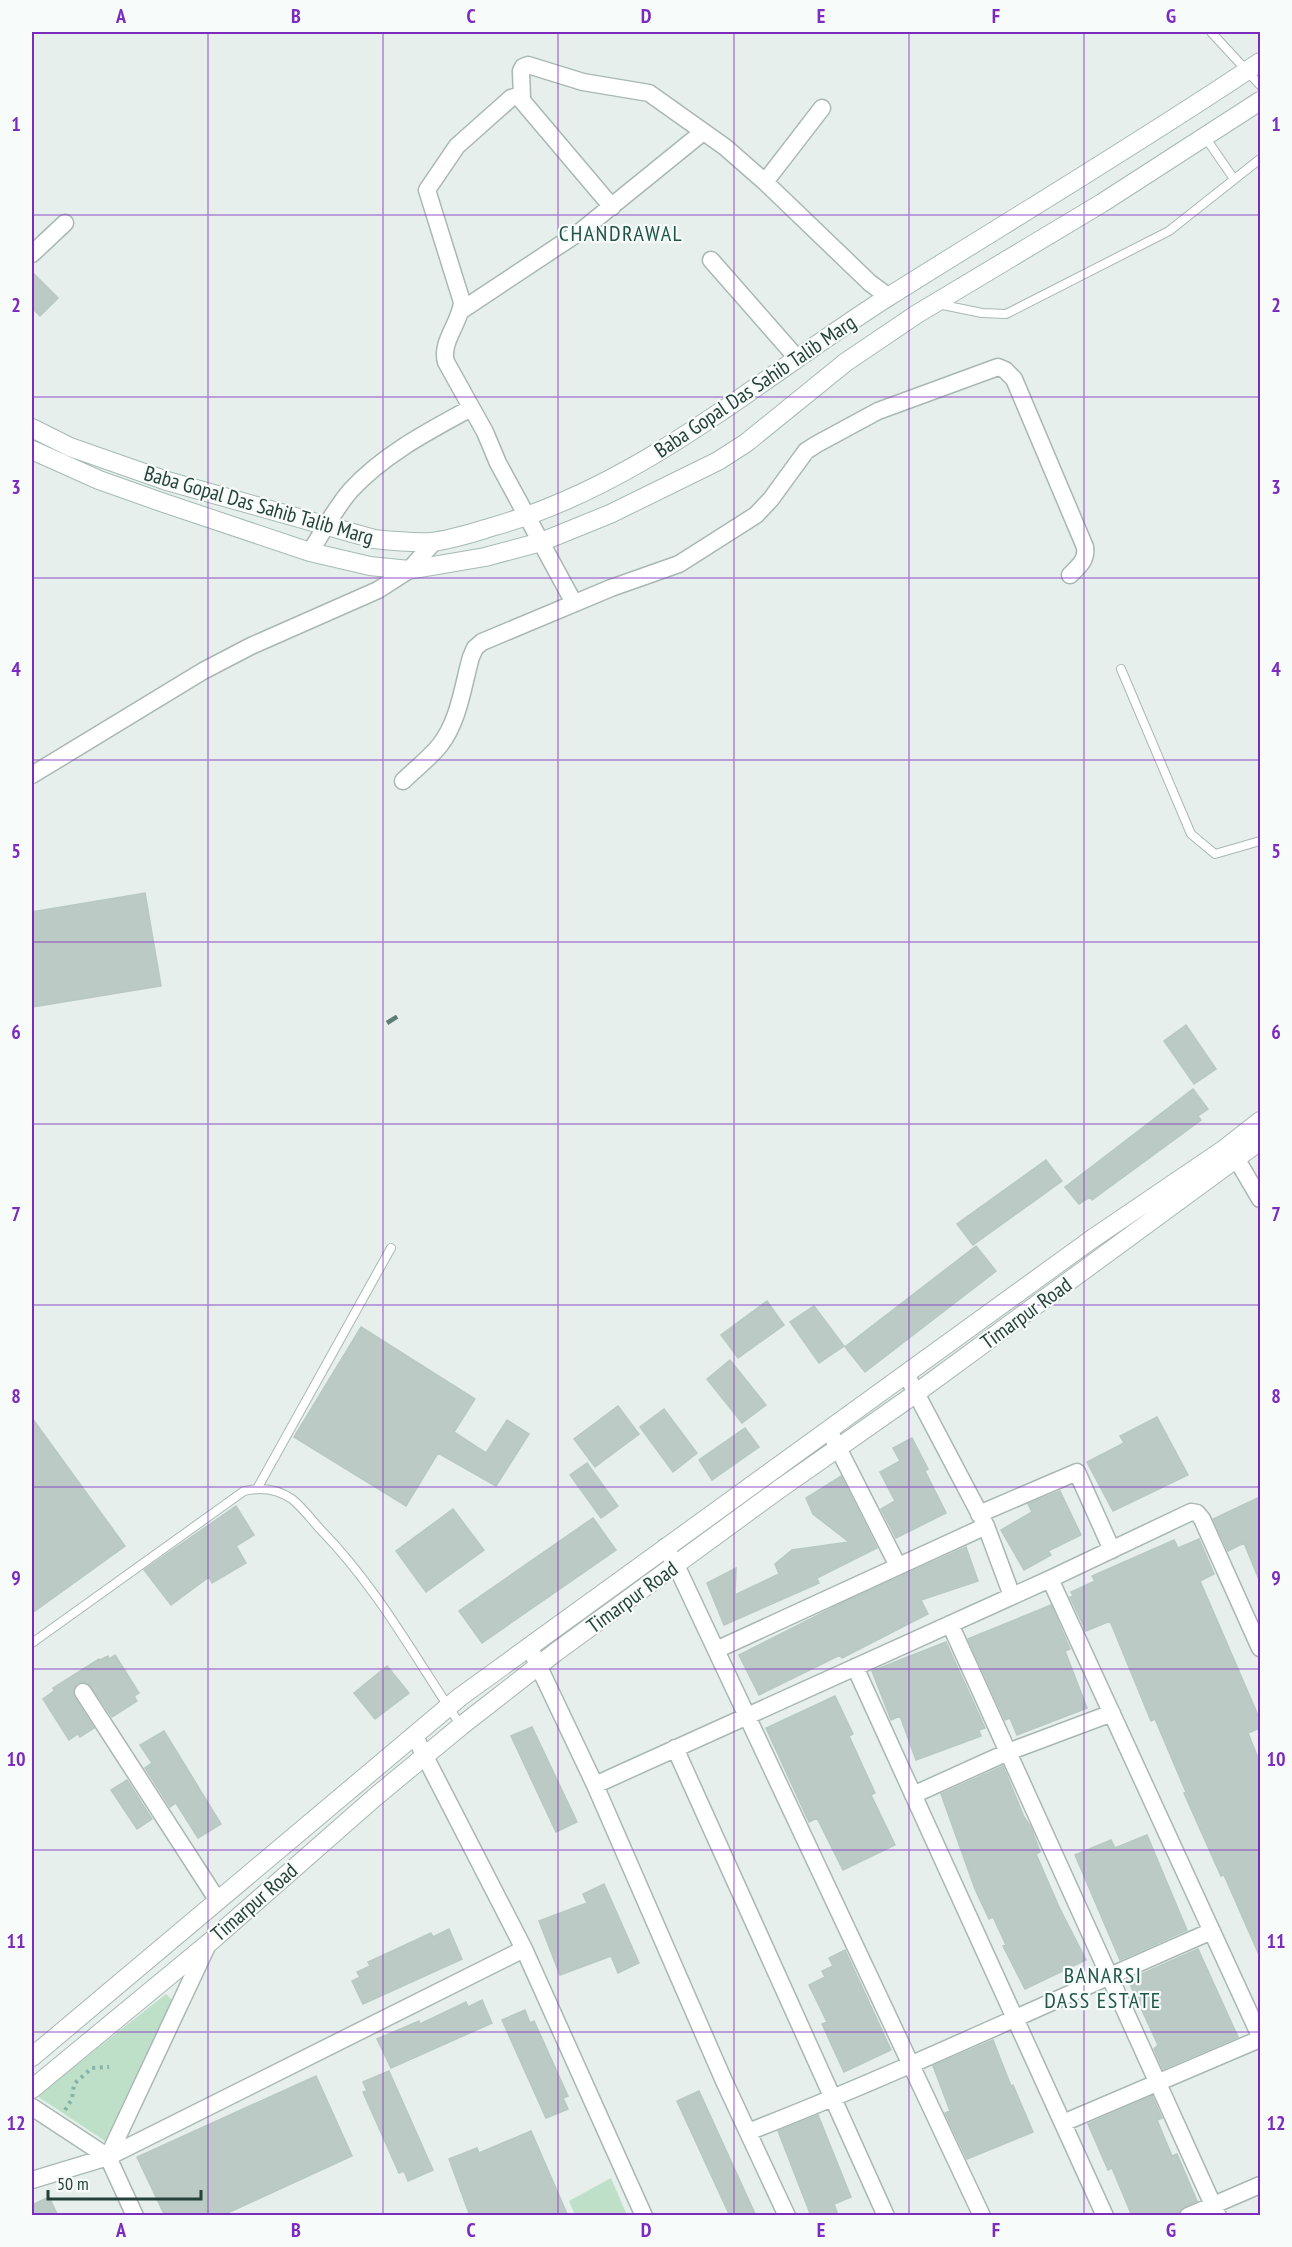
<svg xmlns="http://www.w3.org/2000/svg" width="1292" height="2247" font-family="'PT Sans Narrow',sans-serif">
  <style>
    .green { fill: #bfe0c8 }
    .building { fill: #bbcac4; stroke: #b8c9c2; stroke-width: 1.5 }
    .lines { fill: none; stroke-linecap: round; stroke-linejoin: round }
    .service-casing { stroke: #a8b8b2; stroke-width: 10 }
    .minor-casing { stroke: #a8b8b2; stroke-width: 19 }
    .tertiary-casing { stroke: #a8b8b2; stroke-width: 20 }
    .secondary-casing { stroke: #a4bbb3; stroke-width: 20 }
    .path { stroke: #86b3a5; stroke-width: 4; stroke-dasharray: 3 4.5; stroke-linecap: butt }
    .service { stroke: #fff; stroke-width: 8 }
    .minor { stroke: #fff; stroke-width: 16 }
    .tertiary { stroke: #fff; stroke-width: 18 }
    .secondary { stroke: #fff; stroke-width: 18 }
    .rail { stroke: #5f7d75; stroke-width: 4.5; stroke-dasharray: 12 6; stroke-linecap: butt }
    .grid { fill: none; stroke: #7b2cbf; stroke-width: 1.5; stroke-opacity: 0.55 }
    .labels { text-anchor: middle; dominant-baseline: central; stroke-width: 4.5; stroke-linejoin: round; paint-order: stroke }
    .street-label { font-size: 21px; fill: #24423a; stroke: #f7fbf9 }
    .neighbourhood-label { font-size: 22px; letter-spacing: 1.5px; fill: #1f5548; stroke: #f7fbf9 }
    .neatline { fill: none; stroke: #7b2cbf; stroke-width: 2 }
    .grid-label { font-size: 20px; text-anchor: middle; font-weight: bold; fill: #7b2cbf }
  </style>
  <rect width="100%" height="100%" fill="#e6efeb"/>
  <!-- green -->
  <path class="green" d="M 166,1994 L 172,2000 L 105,2141 L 37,2096 Z
    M 611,2178 L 627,2215 L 575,2215 L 569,2201 Z"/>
  <!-- building -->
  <path class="building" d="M 32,272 L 58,298 L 40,316 L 32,308 Z
    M 145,893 L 161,986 L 32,1007 L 32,912 Z
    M 1186,1025 L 1216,1069 L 1194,1084 L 1164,1041 Z
    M 1193,1089 L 1208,1109 L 1198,1116 L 1201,1120 L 1092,1200 L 1090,1197 L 1079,1204 L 1065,1187 Z
    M 1046,1160 L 1062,1181 L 973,1245 L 957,1224 Z
    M 976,1246 L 996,1271 L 865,1372 L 845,1347 Z
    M 767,1301 L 784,1325 L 738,1358 L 721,1335 Z
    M 814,1306 L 844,1346 L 819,1363 L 790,1322 Z
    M 361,1327 L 475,1399 L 454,1432 L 486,1453 L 507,1420 L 529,1434 L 496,1486 L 438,1453 L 406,1506 L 294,1437 Z
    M 730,1360 L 766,1405 L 742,1423 L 707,1379 Z
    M 618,1406 L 639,1434 L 595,1467 L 574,1439 Z
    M 664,1409 L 697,1453 L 673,1472 L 640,1427 Z
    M 1157,1417 L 1188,1475 L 1113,1511 L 1087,1462 L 1124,1443 L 1120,1436 Z
    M 32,1418 L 125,1546 L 32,1613 Z
    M 745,1428 L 759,1447 L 712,1480 L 699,1460 Z
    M 912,1438 L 928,1469 L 925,1471 L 946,1513 L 896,1538 L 881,1509 L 895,1501 L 880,1472 L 900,1461 L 893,1448 Z
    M 587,1463 L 618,1506 L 601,1518 L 570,1475 Z
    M 841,1476 L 877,1548 L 817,1578 L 819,1583 L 724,1625 L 707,1583 L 736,1568 L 735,1595 L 779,1574 L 775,1564 L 792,1550 L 849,1542 L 813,1514 L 806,1498 Z
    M 1060,1491 L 1081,1535 L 1048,1551 L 1051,1555 L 1024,1570 L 1001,1530 L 1032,1512 L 1028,1504 Z
    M 1260,1497 L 1260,1582 L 1244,1543 L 1228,1551 L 1213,1519 Z
    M 236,1506 L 254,1535 L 236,1546 L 246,1563 L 212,1583 L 209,1577 L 171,1605 L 144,1570 Z
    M 453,1509 L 484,1550 L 426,1592 L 396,1551 Z
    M 593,1518 L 616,1550 L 482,1643 L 459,1611 Z
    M 1199,1539 L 1214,1574 L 1200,1581 L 1260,1720 L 1260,1728 L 1248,1733 L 1260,1763 L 1260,1957 L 1224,1875 L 1221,1876 L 1184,1793 L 1186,1792 L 1155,1719 L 1151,1721 L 1110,1621 L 1086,1631 L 1070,1597 L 1073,1596 L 1071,1592 L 1095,1581 L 1092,1576 L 1174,1540 L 1178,1548 Z
    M 966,1547 L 978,1581 L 921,1600 L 928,1614 L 842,1658 L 840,1655 L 759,1695 L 739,1655 L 840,1604 Z
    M 1051,1605 L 1070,1649 L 1065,1651 L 1087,1708 L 1017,1735 L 1010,1718 L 1005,1720 L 968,1639 Z
    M 946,1642 L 985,1728 L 979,1730 L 981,1736 L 916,1760 L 900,1716 L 891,1720 L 872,1671 Z
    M 115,1655 L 139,1693 L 134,1696 L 137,1701 L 112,1717 L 91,1686 L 83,1682 L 78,1683 L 73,1688 L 74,1697 L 94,1728 L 80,1737 L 78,1734 L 69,1740 L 43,1699 L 54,1691 L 53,1688 L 99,1659 L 100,1660 L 108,1656 L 109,1659 Z
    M 387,1666 L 409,1693 L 375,1719 L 354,1693 Z
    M 835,1696 L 853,1734 L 849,1736 L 875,1793 L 871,1795 L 895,1845 L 843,1870 L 817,1818 L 809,1822 L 766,1728 Z
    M 532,1727 L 577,1822 L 556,1832 L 511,1736 Z
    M 164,1731 L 221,1824 L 198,1838 L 176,1803 L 170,1807 L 145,1768 L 152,1763 L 140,1745 Z
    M 1003,1766 L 1024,1817 L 1031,1827 L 1040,1852 L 1036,1854 L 1059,1907 L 1086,1960 L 1025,1989 L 1003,1946 L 1006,1945 L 993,1917 L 989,1919 L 975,1889 L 941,1794 Z
    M 127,1780 L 152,1819 L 137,1829 L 111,1790 Z
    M 1147,1835 L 1187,1930 L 1120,1960 L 1075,1855 L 1111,1840 L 1115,1848 Z
    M 604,1884 L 639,1963 L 618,1973 L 611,1956 L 560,1975 L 539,1921 L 587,1903 L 583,1894 Z
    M 449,1929 L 462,1959 L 363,2004 L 352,1981 L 360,1977 L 357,1972 L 370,1966 L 368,1962 L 431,1933 L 433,1937 Z
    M 1198,1949 L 1238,2037 L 1163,2069 L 1154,2049 L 1158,2045 L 1128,1980 Z
    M 845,1950 L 891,2050 L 844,2072 L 822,2024 L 827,2022 L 809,1985 L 825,1977 L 822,1971 L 833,1966 L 829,1958 Z
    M 482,2000 L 492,2023 L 391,2068 L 377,2039 L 419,2021 L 420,2024 L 466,2002 L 468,2007 Z
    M 525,2010 L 530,2023 L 534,2021 L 568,2096 L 563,2098 L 568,2109 L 546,2118 L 502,2020 Z
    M 993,2040 L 1011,2086 L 1013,2085 L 1033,2132 L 967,2159 L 945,2113 L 950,2111 L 933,2066 Z
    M 389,2071 L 433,2170 L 408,2181 L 404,2171 L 399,2173 L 363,2092 L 367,2091 L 363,2082 Z
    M 316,2076 L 352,2156 L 221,2216 L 165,2216 L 137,2157 Z
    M 699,2091 L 756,2216 L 730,2216 L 677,2101 Z
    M 1152,2096 L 1162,2118 L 1157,2120 L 1172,2156 L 1177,2154 L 1197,2201 L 1183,2207 L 1178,2216 L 1132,2216 L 1112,2168 L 1108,2170 L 1088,2124 Z
    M 818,2115 L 851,2197 L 834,2204 L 837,2212 L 827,2216 L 811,2216 L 778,2131 Z
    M 531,2131 L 568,2216 L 470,2216 L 449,2159 L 477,2148 L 479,2153 Z
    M 49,2197 L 58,2216 L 32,2216 L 32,2205 Z"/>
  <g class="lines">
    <!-- service casing -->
    <g class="service-casing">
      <path id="service" d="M 1211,32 L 1260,85
        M 1205,137 L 1234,179
        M 938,304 L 982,313 L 1006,314 L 1169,231 L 1260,159
        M 1121,669 L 1191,834 L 1215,854 L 1260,841
        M 258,1487 L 391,1248
        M 32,1643 L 244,1491 C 261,1487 277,1489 292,1499 C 302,1507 311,1519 320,1529 C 377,1587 416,1659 461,1726"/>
    </g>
    <!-- minor casing -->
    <g class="minor-casing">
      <path id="minor" d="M 522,98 L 521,71 L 523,67 L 528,65 L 583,82 L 649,93 L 725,147 L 765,182 L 870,283 L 889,297
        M 765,182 L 822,108
        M 32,254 L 65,223
        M 711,260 L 797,358
        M 462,310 L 581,231 L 703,132
        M 310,552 C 323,532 335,508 351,490 C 384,454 429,431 471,408
        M 574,603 L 498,463 L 485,432 L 446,362 C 440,342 461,322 462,302 L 427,190 L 457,146 L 511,98 L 518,96 L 612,207
        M 32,775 L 203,671 L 251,646 L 378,590 L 409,570 L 434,542
        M 403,781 C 415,769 430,758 440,745 C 459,721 463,685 471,657 L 475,648 L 482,642 L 611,588 L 679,564 L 756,515 L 771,499 L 806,451 L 817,444 L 878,411 L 998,367 L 1005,370 L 1014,379 L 1085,547 C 1087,560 1079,566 1070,575
        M 1236,1158 L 1260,1199
        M 906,1374 L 986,1526 L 1012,1596
        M 832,1436 L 898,1566
        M 979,1514 L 1077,1472 L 1112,1550
        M 665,1547 L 676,1565 L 982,2216
        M 1050,1579 L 1260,2036
        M 950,1624 L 1218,2216
        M 529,1646 L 595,1785 L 724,2081 L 787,2216
        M 716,1650 L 986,1526
        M 855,1667 L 1105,2216
        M 83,1692 L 218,1901
        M 414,1735 L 524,1949 L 644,2216
        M 675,1748 L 886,2216
        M 595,1785 L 1050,1579 L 1191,1512 L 1197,1513 L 1202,1519 L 1260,1648
        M 913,1795 L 1008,1752 L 1112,1713
        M 32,2107 L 108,2157
        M 1063,2123 L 1260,2039
        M 748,2132 C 905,2071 1057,1998 1212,1931
        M 32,2180 L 108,2157 L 524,1949
        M 135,2216 L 108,2157 L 209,1942
        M 1188,2216 L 1260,2185"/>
    </g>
    <!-- tertiary casing -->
    <g class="tertiary-casing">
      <path id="tertiary" d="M 32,2057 L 460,1697 L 1092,1239 L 1223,1150 L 1260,1121
        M 32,2089 L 210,1942 L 374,1798 L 461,1726 L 556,1652 L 778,1490 L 915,1394 L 1260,1141"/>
    </g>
    <!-- secondary casing -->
    <g class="secondary-casing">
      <path id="secondary" d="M 32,428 L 70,447 L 167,481 L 374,539 C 393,541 412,543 431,542 C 452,540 475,532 495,526 C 643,484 760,378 888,297 C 1012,219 1138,144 1260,62
        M 32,450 L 99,480 L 161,502 L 310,552 L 370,566 L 409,570 L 485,557 L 541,542 L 610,514 L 718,461 L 746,443 L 846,362 L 917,314 L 1102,203 L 1260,101"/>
    </g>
    <!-- path -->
    <path class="path" d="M 65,2110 L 72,2099 L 74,2084 L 92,2068 L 109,2067"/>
    <!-- service -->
    <use href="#service" class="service"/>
    <!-- minor -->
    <use href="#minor" class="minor"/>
    <!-- tertiary -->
    <use href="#tertiary" class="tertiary"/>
    <!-- secondary -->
    <use href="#secondary" class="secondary"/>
    <!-- rail -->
    <path class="rail" d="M 387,1023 L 398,1016"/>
  </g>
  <!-- grid -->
  <path class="grid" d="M 208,32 L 208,2216M 383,32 L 383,2216M 558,32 L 558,2216M 734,32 L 734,2216M 909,32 L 909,2216M 1084,32 L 1084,2216M 32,215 L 1260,215M 32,397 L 1260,397M 32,578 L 1260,578M 32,760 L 1260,760M 32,942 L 1260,942M 32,1124 L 1260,1124M 32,1305 L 1260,1305M 32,1487 L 1260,1487M 32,1669 L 1260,1669M 32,1850 L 1260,1850M 32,2032 L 1260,2032"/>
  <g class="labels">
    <!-- street labels -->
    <g class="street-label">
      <text transform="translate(755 386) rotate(-34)">Baba Gopal Das Sahib Talib Marg</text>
      <text transform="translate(259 505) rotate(16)">Baba Gopal Das Sahib Talib Marg</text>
      <text transform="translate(1026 1313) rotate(-36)">Timarpur Road</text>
      <text transform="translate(632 1597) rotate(-36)">Timarpur Road</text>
      <text transform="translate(254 1902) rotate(-41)">Timarpur Road</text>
    </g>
    <!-- neighbourhood labels -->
    <g class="neighbourhood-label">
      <text x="621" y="233">CHANDRAWAL</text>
      <text x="1103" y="1975">BANARSI<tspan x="1103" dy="25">DASS ESTATE</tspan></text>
    </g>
  </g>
  <!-- border -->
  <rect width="1292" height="2247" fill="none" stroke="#f7fbf9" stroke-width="66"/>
  <!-- scale -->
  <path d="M48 2190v9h153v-9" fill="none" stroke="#24423a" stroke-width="3"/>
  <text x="57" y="2190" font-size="18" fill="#24423a" stroke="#f7fbf9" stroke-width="4.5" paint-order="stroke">50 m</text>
  <rect x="33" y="33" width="1226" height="2181" class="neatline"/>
  <g class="grid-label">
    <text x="121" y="23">A</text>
    <text x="296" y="23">B</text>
    <text x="471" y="23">C</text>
    <text x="646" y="23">D</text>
    <text x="821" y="23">E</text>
    <text x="996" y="23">F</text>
    <text x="1171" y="23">G</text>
    <text x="16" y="131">1</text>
    <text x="1276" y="131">1</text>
    <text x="16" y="312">2</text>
    <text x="1276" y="312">2</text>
    <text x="16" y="494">3</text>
    <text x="1276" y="494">3</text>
    <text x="16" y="676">4</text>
    <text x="1276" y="676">4</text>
    <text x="16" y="858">5</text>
    <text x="1276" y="858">5</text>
    <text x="16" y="1039">6</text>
    <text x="1276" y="1039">6</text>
    <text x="16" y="1221">7</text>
    <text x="1276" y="1221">7</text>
    <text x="16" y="1403">8</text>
    <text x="1276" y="1403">8</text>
    <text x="16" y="1585">9</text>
    <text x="1276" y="1585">9</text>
    <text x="16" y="1766">10</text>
    <text x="1276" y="1766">10</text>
    <text x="16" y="1948">11</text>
    <text x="1276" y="1948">11</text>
    <text x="16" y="2130">12</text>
    <text x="1276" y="2130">12</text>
    <text x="121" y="2237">A</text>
    <text x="296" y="2237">B</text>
    <text x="471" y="2237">C</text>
    <text x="646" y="2237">D</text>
    <text x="821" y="2237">E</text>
    <text x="996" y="2237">F</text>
    <text x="1171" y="2237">G</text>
  </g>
</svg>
